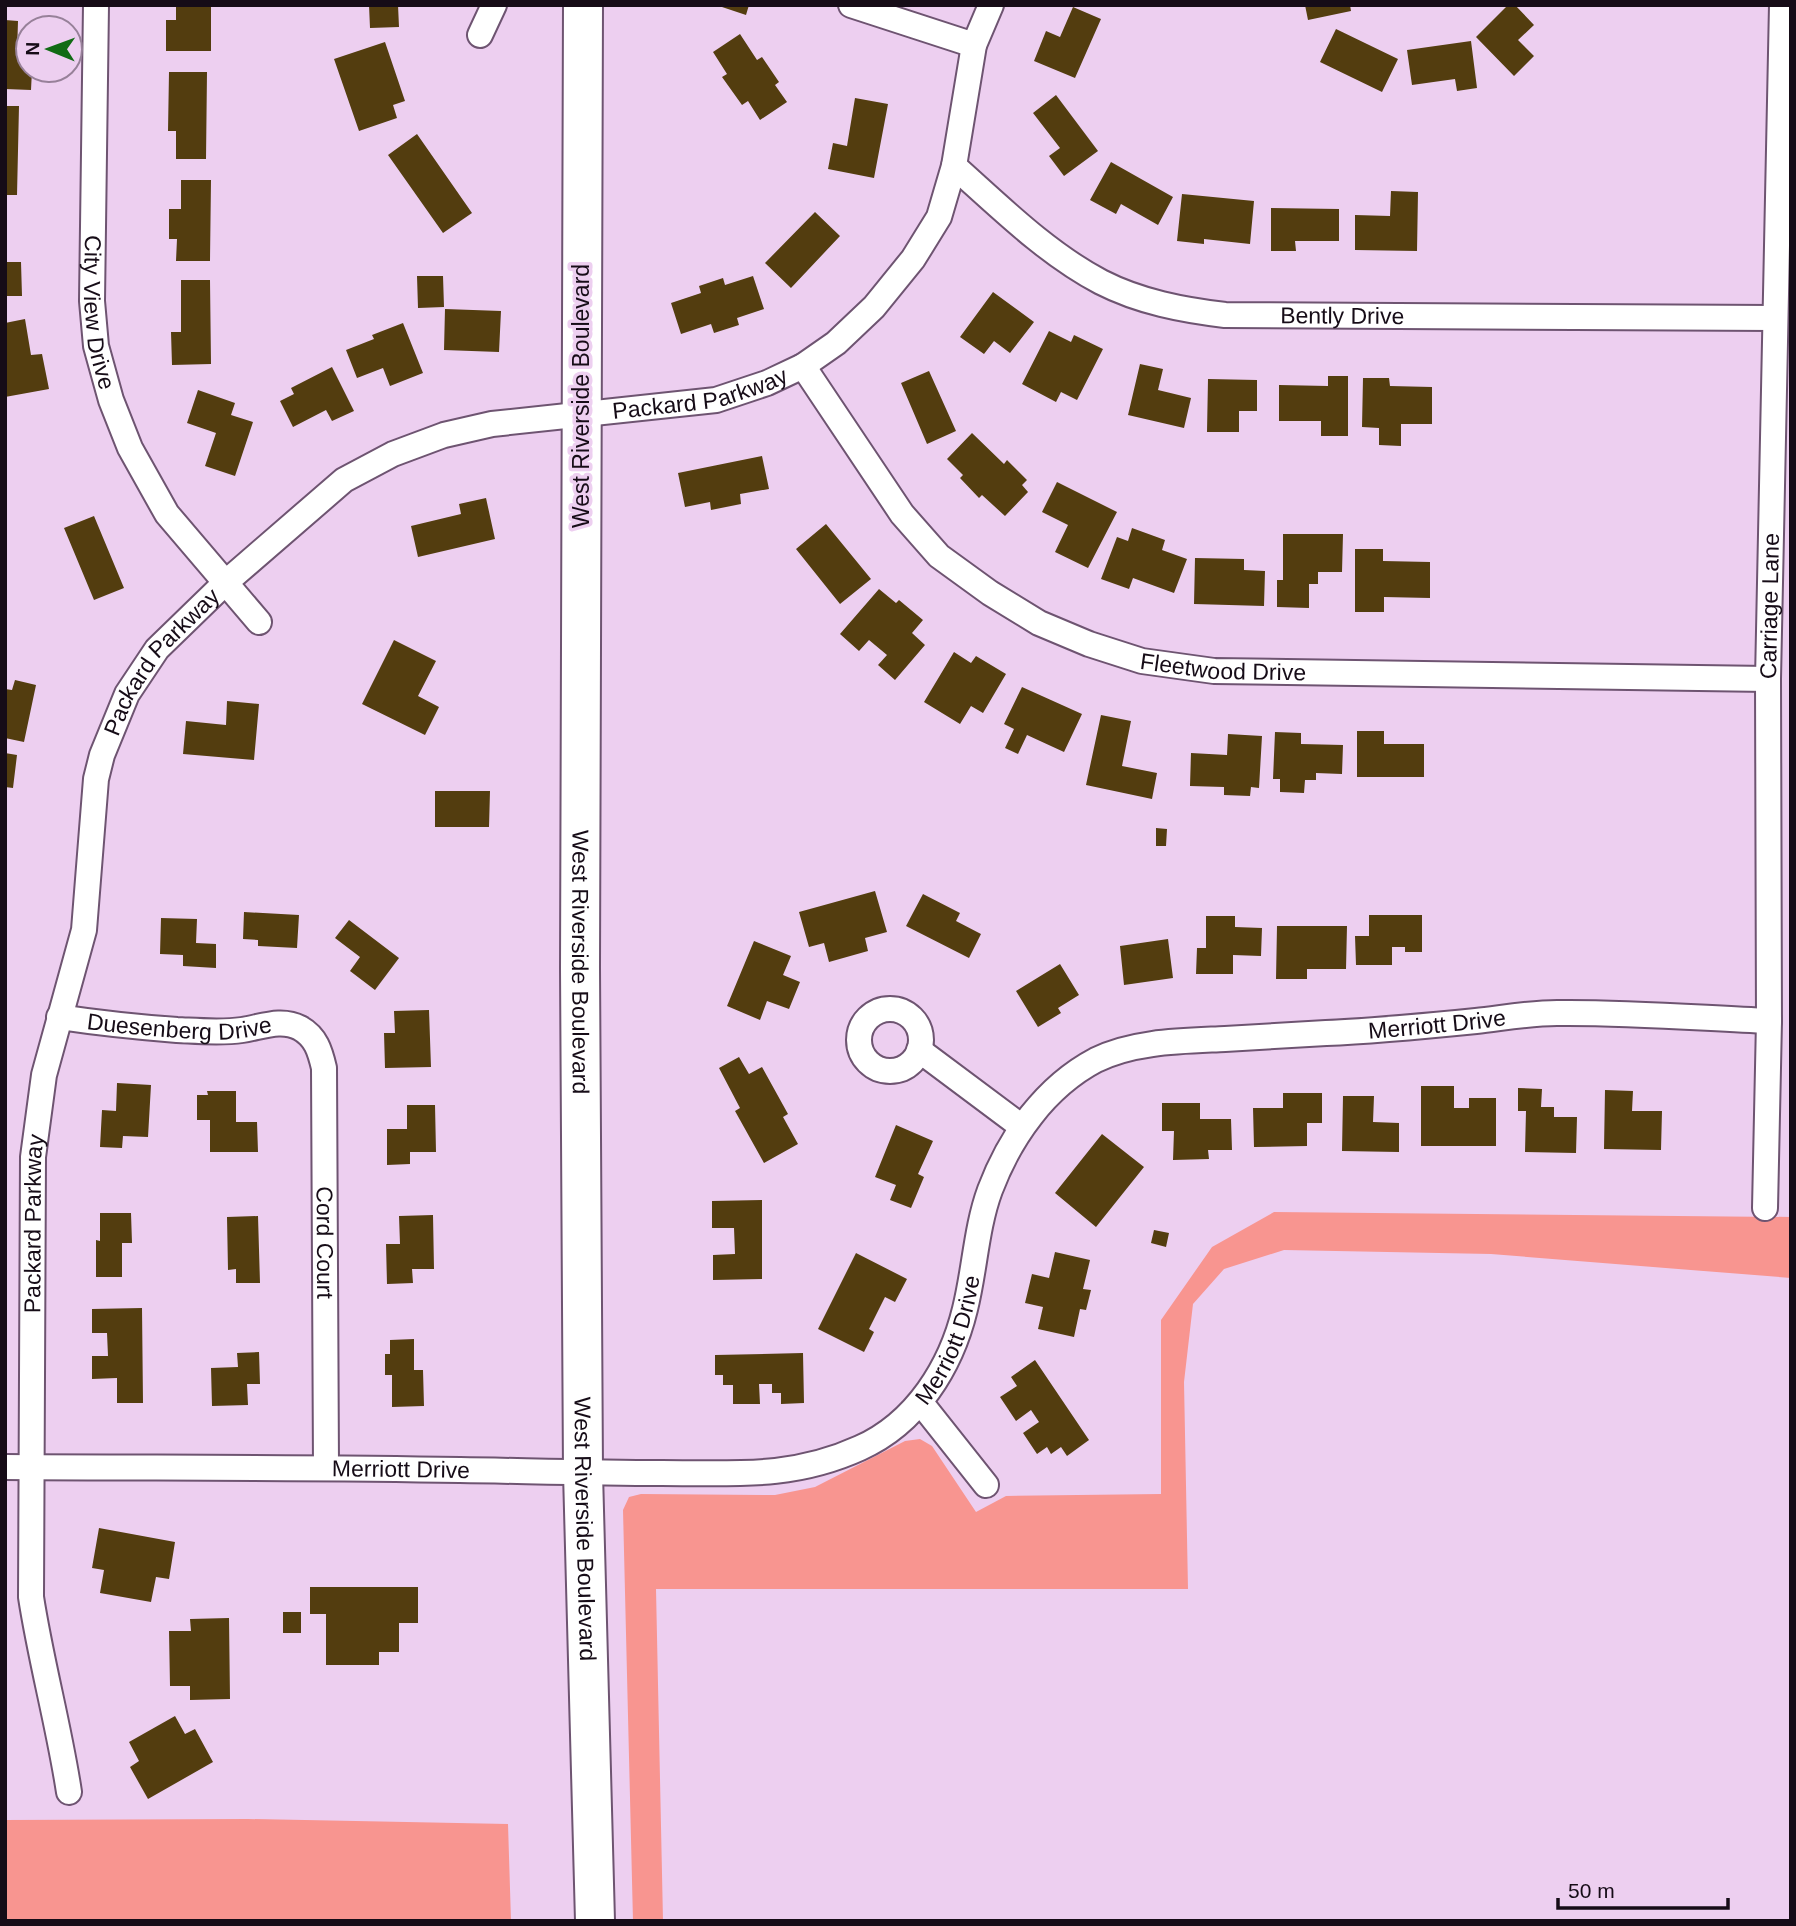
<svg xmlns="http://www.w3.org/2000/svg" width="1796" height="1926" font-family="Arial,sans-serif">
  <style>
    .green { fill: #f89590 }
    .building { fill: #533d0f }
    .lines { fill: none; stroke-linecap: round; stroke-linejoin: round }
    .minor-casing { stroke: #6e5471; stroke-width: 28 }
    .primary-casing { stroke: #6e5471; stroke-width: 42 }
    .minor { stroke: #fff; stroke-width: 24 }
    .primary { stroke: #fff; stroke-width: 38 }
    .labels { text-anchor: middle; dominant-baseline: central; stroke-width: 7; stroke-linejoin: round; paint-order: stroke }
    .street-label { font-size: 23px; fill: #160c17; stroke: #edcff0 }
  </style>
  <rect width="100%" height="100%" fill="#edcff0"/>
  <!-- green -->
  <path class="green" d="M 1274,1212 L 1791,1217 L 1791,1278 L 1491,1254 L 1284,1250 L 1224,1269 L 1193,1304 L 1184,1382 L 1188,1589 L 656,1589 L 663,1921 L 633,1921 L 623,1510 L 629,1497 L 641,1494 L 775,1495 L 815,1487 L 905,1441 L 920,1439 L 932,1446 L 976,1512 L 1006,1496 L 1161,1494 L 1161,1320 L 1212,1247 Z
    M 248,1819 L 508,1824 L 511,1921 L 5,1921 L 5,1820 Z"/>
  <!-- building -->
  <path class="building" d="M 176,5 L 211,5 L 211,51 L 166,51 L 166,20 L 176,20 Z
    M 369,5 L 398,5 L 399,27 L 370,28 Z
    M 716,5 L 749,5 L 746,15 Z
    M 1305,5 L 1350,5 L 1351,11 L 1308,20 Z
    M 1508,5 L 1515,5 L 1534,25 L 1518,40 L 1534,56 L 1514,76 L 1476,37 Z
    M 1073,7 L 1101,19 L 1075,78 L 1034,61 L 1046,31 L 1060,37 Z
    M 5,20 L 18,21 L 17,54 L 28,55 L 28,70 L 32,70 L 31,90 L 5,89 Z
    M 1336,29 L 1398,59 L 1382,92 L 1320,62 Z
    M 740,34 L 757,60 L 762,57 L 779,82 L 775,85 L 787,102 L 760,120 L 748,101 L 742,105 L 722,77 L 727,74 L 713,52 Z
    M 1471,41 L 1477,88 L 1457,91 L 1455,79 L 1412,85 L 1407,50 Z
    M 385,42 L 405,101 L 393,105 L 397,118 L 359,131 L 334,59 Z
    M 169,72 L 207,72 L 206,159 L 176,159 L 176,131 L 168,131 Z
    M 1056,95 L 1098,151 L 1064,176 L 1049,156 L 1060,148 L 1033,113 Z
    M 855,98 L 888,104 L 874,178 L 828,169 L 833,143 L 847,146 Z
    M 5,106 L 19,106 L 17,195 L 5,195 Z
    M 417,134 L 472,213 L 443,233 L 388,155 Z
    M 1111,162 L 1173,197 L 1158,225 L 1121,204 L 1116,214 L 1090,200 Z
    M 181,180 L 211,180 L 210,261 L 176,261 L 177,239 L 169,239 L 169,209 L 181,209 Z
    M 1391,191 L 1418,192 L 1417,251 L 1355,250 L 1355,215 L 1390,216 Z
    M 1182,194 L 1254,201 L 1250,244 L 1204,239 L 1204,244 L 1177,241 Z
    M 1271,208 L 1339,209 L 1339,241 L 1295,241 L 1296,251 L 1271,251 Z
    M 815,212 L 840,236 L 791,288 L 765,263 Z
    M 5,262 L 21,262 L 22,296 L 5,296 Z
    M 417,276 L 443,276 L 444,307 L 418,308 Z
    M 753,276 L 764,309 L 737,318 L 739,325 L 714,333 L 711,324 L 681,334 L 671,303 L 701,293 L 699,286 L 723,278 L 725,285 Z
    M 181,280 L 210,280 L 211,364 L 172,365 L 171,332 L 181,332 Z
    M 993,292 L 1034,322 L 1010,353 L 994,341 L 984,354 L 960,337 Z
    M 445,309 L 501,311 L 499,352 L 444,350 Z
    M 25,319 L 31,355 L 42,354 L 49,389 L 5,397 L 5,323 Z
    M 403,323 L 423,373 L 390,386 L 383,368 L 357,378 L 346,350 L 374,339 L 372,335 Z
    M 1049,331 L 1071,342 L 1074,335 L 1103,349 L 1077,400 L 1061,392 L 1056,402 L 1022,384 Z
    M 1140,364 L 1163,369 L 1158,390 L 1191,398 L 1184,428 L 1128,415 Z
    M 332,367 L 354,411 L 332,421 L 326,410 L 293,427 L 280,401 L 294,394 L 291,388 Z
    M 929,371 L 956,431 L 927,444 L 901,383 Z
    M 1328,376 L 1348,376 L 1348,436 L 1321,436 L 1321,421 L 1279,421 L 1279,385 L 1328,386 Z
    M 1363,378 L 1389,378 L 1390,386 L 1432,387 L 1432,424 L 1401,424 L 1401,446 L 1379,445 L 1379,428 L 1362,427 Z
    M 1208,379 L 1257,380 L 1257,411 L 1239,411 L 1239,432 L 1207,432 Z
    M 198,390 L 235,403 L 231,415 L 253,422 L 235,476 L 205,466 L 216,433 L 187,423 Z
    M 972,433 L 1004,464 L 1007,460 L 1027,480 L 1022,485 L 1028,492 L 1005,516 L 982,495 L 979,498 L 960,478 L 963,475 L 947,459 Z
    M 762,456 L 769,489 L 740,494 L 741,504 L 711,510 L 710,502 L 685,507 L 678,473 Z
    M 1057,482 L 1117,512 L 1088,568 L 1055,552 L 1068,525 L 1042,512 Z
    M 486,498 L 495,539 L 418,557 L 411,526 L 461,514 L 459,504 Z
    M 94,516 L 124,588 L 94,600 L 64,528 Z
    M 826,524 L 871,579 L 840,604 L 796,549 Z
    M 1132,528 L 1165,540 L 1162,550 L 1187,559 L 1174,593 L 1133,578 L 1129,589 L 1101,579 L 1117,537 L 1128,541 Z
    M 1283,534 L 1343,534 L 1342,572 L 1318,572 L 1318,584 L 1309,584 L 1309,608 L 1277,607 L 1277,580 L 1283,580 Z
    M 1355,549 L 1383,549 L 1383,561 L 1430,562 L 1430,598 L 1384,597 L 1384,612 L 1355,612 Z
    M 1195,558 L 1244,559 L 1244,570 L 1265,571 L 1264,606 L 1194,604 Z
    M 879,589 L 896,603 L 899,600 L 923,620 L 912,633 L 925,645 L 895,680 L 878,665 L 887,655 L 869,640 L 859,651 L 840,634 Z
    M 394,640 L 436,661 L 418,696 L 439,707 L 425,735 L 362,704 Z
    M 954,652 L 971,663 L 976,656 L 1006,674 L 983,713 L 971,706 L 960,724 L 924,702 Z
    M 15,680 L 36,685 L 24,742 L 5,738 L 5,689 L 12,690 Z
    M 1022,687 L 1082,714 L 1064,752 L 1027,735 L 1018,754 L 1005,748 L 1014,729 L 1004,724 Z
    M 227,701 L 259,704 L 254,760 L 183,754 L 186,721 L 226,725 Z
    M 1101,715 L 1131,721 L 1122,766 L 1157,773 L 1152,799 L 1086,785 Z
    M 1357,731 L 1384,731 L 1384,744 L 1424,744 L 1424,777 L 1357,777 Z
    M 1275,732 L 1301,733 L 1301,744 L 1343,745 L 1342,774 L 1316,773 L 1316,780 L 1305,780 L 1304,793 L 1280,792 L 1280,779 L 1273,779 Z
    M 1228,734 L 1262,736 L 1259,788 L 1251,787 L 1250,796 L 1224,795 L 1224,787 L 1190,786 L 1191,753 L 1227,755 Z
    M 5,753 L 17,755 L 13,788 L 5,787 Z
    M 435,791 L 490,791 L 489,827 L 435,827 Z
    M 1156,828 L 1167,829 L 1166,846 L 1156,846 Z
    M 875,891 L 887,932 L 865,938 L 868,951 L 829,962 L 824,943 L 809,947 L 799,912 Z
    M 923,894 L 960,913 L 956,921 L 981,934 L 969,958 L 906,926 Z
    M 244,912 L 299,915 L 297,948 L 258,946 L 258,940 L 243,939 Z
    M 1369,915 L 1422,915 L 1422,952 L 1405,952 L 1405,947 L 1392,947 L 1392,965 L 1356,965 L 1355,936 L 1369,936 Z
    M 1206,916 L 1235,916 L 1235,927 L 1262,928 L 1261,956 L 1233,955 L 1233,974 L 1196,974 L 1197,948 L 1206,948 Z
    M 161,918 L 197,919 L 196,943 L 216,944 L 216,968 L 183,966 L 183,955 L 160,954 Z
    M 349,920 L 399,958 L 375,990 L 350,971 L 360,957 L 335,938 Z
    M 1277,926 L 1347,926 L 1346,969 L 1307,969 L 1307,979 L 1276,979 Z
    M 1168,939 L 1173,978 L 1124,985 L 1120,946 Z
    M 754,941 L 791,956 L 783,975 L 800,982 L 789,1009 L 767,1001 L 760,1020 L 727,1006 Z
    M 1060,964 L 1079,995 L 1058,1008 L 1061,1013 L 1038,1027 L 1016,991 Z
    M 429,1010 L 431,1067 L 385,1068 L 384,1033 L 395,1033 L 394,1011 Z
    M 739,1057 L 749,1074 L 762,1067 L 788,1114 L 783,1117 L 798,1144 L 764,1163 L 735,1111 L 740,1108 L 719,1068 Z
    M 117,1083 L 151,1085 L 148,1137 L 123,1136 L 122,1148 L 100,1147 L 102,1110 L 116,1111 Z
    M 1421,1086 L 1454,1086 L 1454,1108 L 1469,1108 L 1469,1098 L 1496,1098 L 1496,1146 L 1421,1146 Z
    M 1518,1088 L 1542,1089 L 1541,1107 L 1554,1107 L 1554,1117 L 1577,1117 L 1576,1153 L 1525,1152 L 1526,1111 L 1518,1111 Z
    M 1605,1090 L 1633,1091 L 1632,1111 L 1662,1111 L 1661,1150 L 1604,1149 Z
    M 207,1091 L 236,1091 L 236,1122 L 257,1122 L 258,1152 L 210,1152 L 210,1120 L 197,1120 L 197,1095 L 208,1095 Z
    M 1283,1093 L 1322,1093 L 1322,1123 L 1307,1123 L 1307,1146 L 1254,1147 L 1253,1108 L 1283,1108 Z
    M 1343,1096 L 1374,1096 L 1373,1122 L 1399,1123 L 1399,1152 L 1342,1151 Z
    M 1162,1103 L 1200,1103 L 1200,1119 L 1231,1119 L 1232,1150 L 1208,1150 L 1209,1159 L 1173,1160 L 1174,1131 L 1162,1131 Z
    M 407,1105 L 435,1105 L 436,1152 L 410,1152 L 410,1164 L 387,1165 L 387,1129 L 407,1129 Z
    M 896,1125 L 933,1141 L 918,1174 L 924,1177 L 911,1208 L 890,1200 L 896,1185 L 875,1177 Z
    M 1102,1134 L 1144,1167 L 1096,1227 L 1055,1193 Z
    M 762,1200 L 762,1279 L 713,1280 L 713,1255 L 735,1254 L 734,1228 L 712,1228 L 712,1201 Z
    M 100,1213 L 131,1213 L 132,1243 L 122,1243 L 122,1277 L 96,1277 L 96,1240 L 100,1241 Z
    M 433,1215 L 434,1269 L 412,1269 L 413,1283 L 387,1284 L 386,1244 L 400,1244 L 399,1216 Z
    M 258,1216 L 260,1283 L 236,1283 L 236,1269 L 228,1270 L 227,1217 Z
    M 1154,1230 L 1169,1233 L 1166,1247 L 1151,1243 Z
    M 1055,1252 L 1090,1260 L 1083,1289 L 1091,1290 L 1086,1310 L 1080,1309 L 1074,1337 L 1038,1329 L 1043,1307 L 1025,1303 L 1032,1274 L 1049,1278 Z
    M 856,1253 L 907,1279 L 895,1302 L 885,1297 L 869,1329 L 874,1332 L 864,1352 L 818,1329 Z
    M 142,1308 L 143,1403 L 117,1403 L 117,1378 L 92,1379 L 92,1356 L 108,1356 L 107,1333 L 92,1333 L 92,1309 Z
    M 414,1339 L 414,1370 L 423,1370 L 424,1406 L 392,1407 L 392,1375 L 385,1375 L 385,1354 L 390,1354 L 390,1340 Z
    M 259,1352 L 260,1384 L 247,1384 L 248,1405 L 212,1406 L 211,1368 L 238,1367 L 237,1353 Z
    M 803,1353 L 804,1403 L 781,1404 L 781,1393 L 772,1393 L 772,1384 L 759,1384 L 760,1404 L 733,1404 L 733,1385 L 723,1385 L 723,1375 L 715,1375 L 715,1355 Z
    M 1035,1360 L 1089,1440 L 1067,1456 L 1061,1447 L 1051,1454 L 1047,1447 L 1037,1454 L 1023,1433 L 1039,1422 L 1031,1410 L 1016,1421 L 1000,1397 L 1017,1386 L 1011,1377 Z
    M 99,1528 L 175,1542 L 169,1579 L 156,1577 L 151,1602 L 100,1593 L 104,1570 L 92,1568 Z
    M 310,1587 L 418,1587 L 418,1623 L 399,1623 L 399,1652 L 379,1652 L 379,1665 L 326,1665 L 326,1614 L 310,1614 Z
    M 283,1612 L 301,1612 L 301,1633 L 283,1633 Z
    M 229,1618 L 230,1699 L 190,1700 L 190,1686 L 170,1686 L 169,1631 L 191,1631 L 190,1619 Z
    M 175,1716 L 185,1734 L 195,1729 L 213,1762 L 148,1799 L 130,1767 L 139,1761 L 129,1742 Z"/>
  <g class="lines">
    <!-- minor casing -->
    <g class="minor-casing">
      <g id="minor">
        <path id="s1" d="M 96,5 L 92,301 L 96,346 L 111,400 L 130,448 L 167,514 L 259,622"/>
        <path d="M 851,5 L 974,45"/>
        <path d="M 480,35 L 494,5"/>
        <path id="s2" d="M 954,166 C 1000,207 1046,253 1101,282 C 1140,302 1183,310 1225,315 L 1775,318"/>
        <path id="s3" d="M 803,366 L 902,514 L 939,556 L 990,593 L 1039,623 L 1089,644 L 1142,661 L 1214,671 L 1768,679"/>
        <circle cx="890" cy="1040" r="31"/>
        <path id="s4" d="M 59,1017 C 99,1023 137,1027 177,1030 C 199,1031 221,1033 242,1030 C 262,1027 281,1018 300,1028 C 316,1037 320,1051 324,1068 L 326,1467"/>
        <path d="M 919,1050 L 1022,1127"/>
        <path id="s5" d="M 1765,1208 L 1769,1021 L 1768,679 L 1782,5"/>
        <path d="M 921,1403 L 986,1485"/>
        <path id="s6" d="M 5,1467 C 157,1468 308,1467 460,1470 C 527,1471 594,1473 662,1473 C 733,1473 792,1479 860,1448 C 916,1423 951,1367 965,1309 C 975,1269 976,1228 990,1190 C 1010,1137 1045,1087 1096,1060 C 1134,1041 1183,1041 1225,1039 C 1258,1037 1292,1035 1326,1033 C 1376,1031 1426,1026 1476,1021 C 1503,1018 1530,1013 1557,1013 C 1626,1012 1699,1018 1769,1021"/>
        <path id="s7" d="M 69,1792 C 59,1726 41,1662 31,1597 L 33,1157 L 44,1075 L 84,930 L 96,779 L 102,755 L 127,694 L 157,649 L 225,583 L 344,480 L 393,454 L 444,435 L 492,424 L 716,400 L 767,383 L 803,366 L 836,343 L 874,307 L 913,259 L 939,217 L 954,166 L 974,45 L 991,5"/>
      </g>
    </g>
    <!-- primary casing -->
    <g class="primary-casing">
      <g id="primary">
        <path id="s8" d="M 583,5 L 580,968 L 583,1473 L 595,1921"/>
      </g>
    </g>
    <!-- minor -->
    <use href="#minor" class="minor"/>
    <!-- primary -->
    <use href="#primary" class="primary"/>
  </g>
  <g class="labels">
    <!-- street labels -->
    <g class="street-label">
      <text stroke="none"><textPath href="#s1" startOffset="308">City View Drive</textPath></text>
      <text stroke="none"><textPath href="#s2" startOffset="434">Bently Drive</textPath></text>
      <text stroke="none"><textPath href="#s7" startOffset="1790">Packard Parkway</textPath></text>
      <text transform="translate(581 396) rotate(-90)">West Riverside Boulevard</text>
      <text stroke="none"><textPath href="#s5" startOffset="602">Carriage Lane</textPath></text>
      <text stroke="none"><textPath href="#s7" startOffset="1160">Packard Parkway</textPath></text>
      <text stroke="none"><textPath href="#s3" startOffset="546">Fleetwood Drive</textPath></text>
      <text stroke="none"><textPath href="#s8" startOffset="957">West Riverside Boulevard</textPath></text>
      <text stroke="none"><textPath href="#s4" startOffset="121">Duesenberg Drive</textPath></text>
      <text stroke="none"><textPath href="#s6" startOffset="1676">Merriott Drive</textPath></text>
      <text stroke="none"><textPath href="#s7" startOffset="572">Packard Parkway</textPath></text>
      <text stroke="none"><textPath href="#s4" startOffset="466">Cord Court</textPath></text>
      <text stroke="none"><textPath href="#s6" startOffset="1004">Merriott Drive</textPath></text>
      <text stroke="none"><textPath href="#s6" startOffset="396">Merriott Drive</textPath></text>
      <text stroke="none"><textPath href="#s8" startOffset="1524">West Riverside Boulevard</textPath></text>
    </g>
  </g>
  <!-- border -->
  <rect width="1796" height="1926" fill="none" stroke="#160c17" stroke-width="14"/>
  <!-- north arrow -->
  <g transform="translate(49 49) rotate(271)"><circle r="33" fill="#edcff0" stroke="#978199" stroke-width="2"/>
  <path d="M0-5L12 26L0 18L-12 26Z" fill="#116b14"/>
  <text y="-10" font-size="19" font-weight="bold" text-anchor="middle" fill="#160c17">N</text>
  </g>
  <!-- scale -->
  <path d="M1558 1898v10h170v-10" fill="none" stroke="#160c17" stroke-width="3.5"/>
  <text x="1568" y="1898" font-size="21" fill="#160c17" stroke="#edcff0" stroke-width="5" paint-order="stroke">50 m</text>
</svg>
